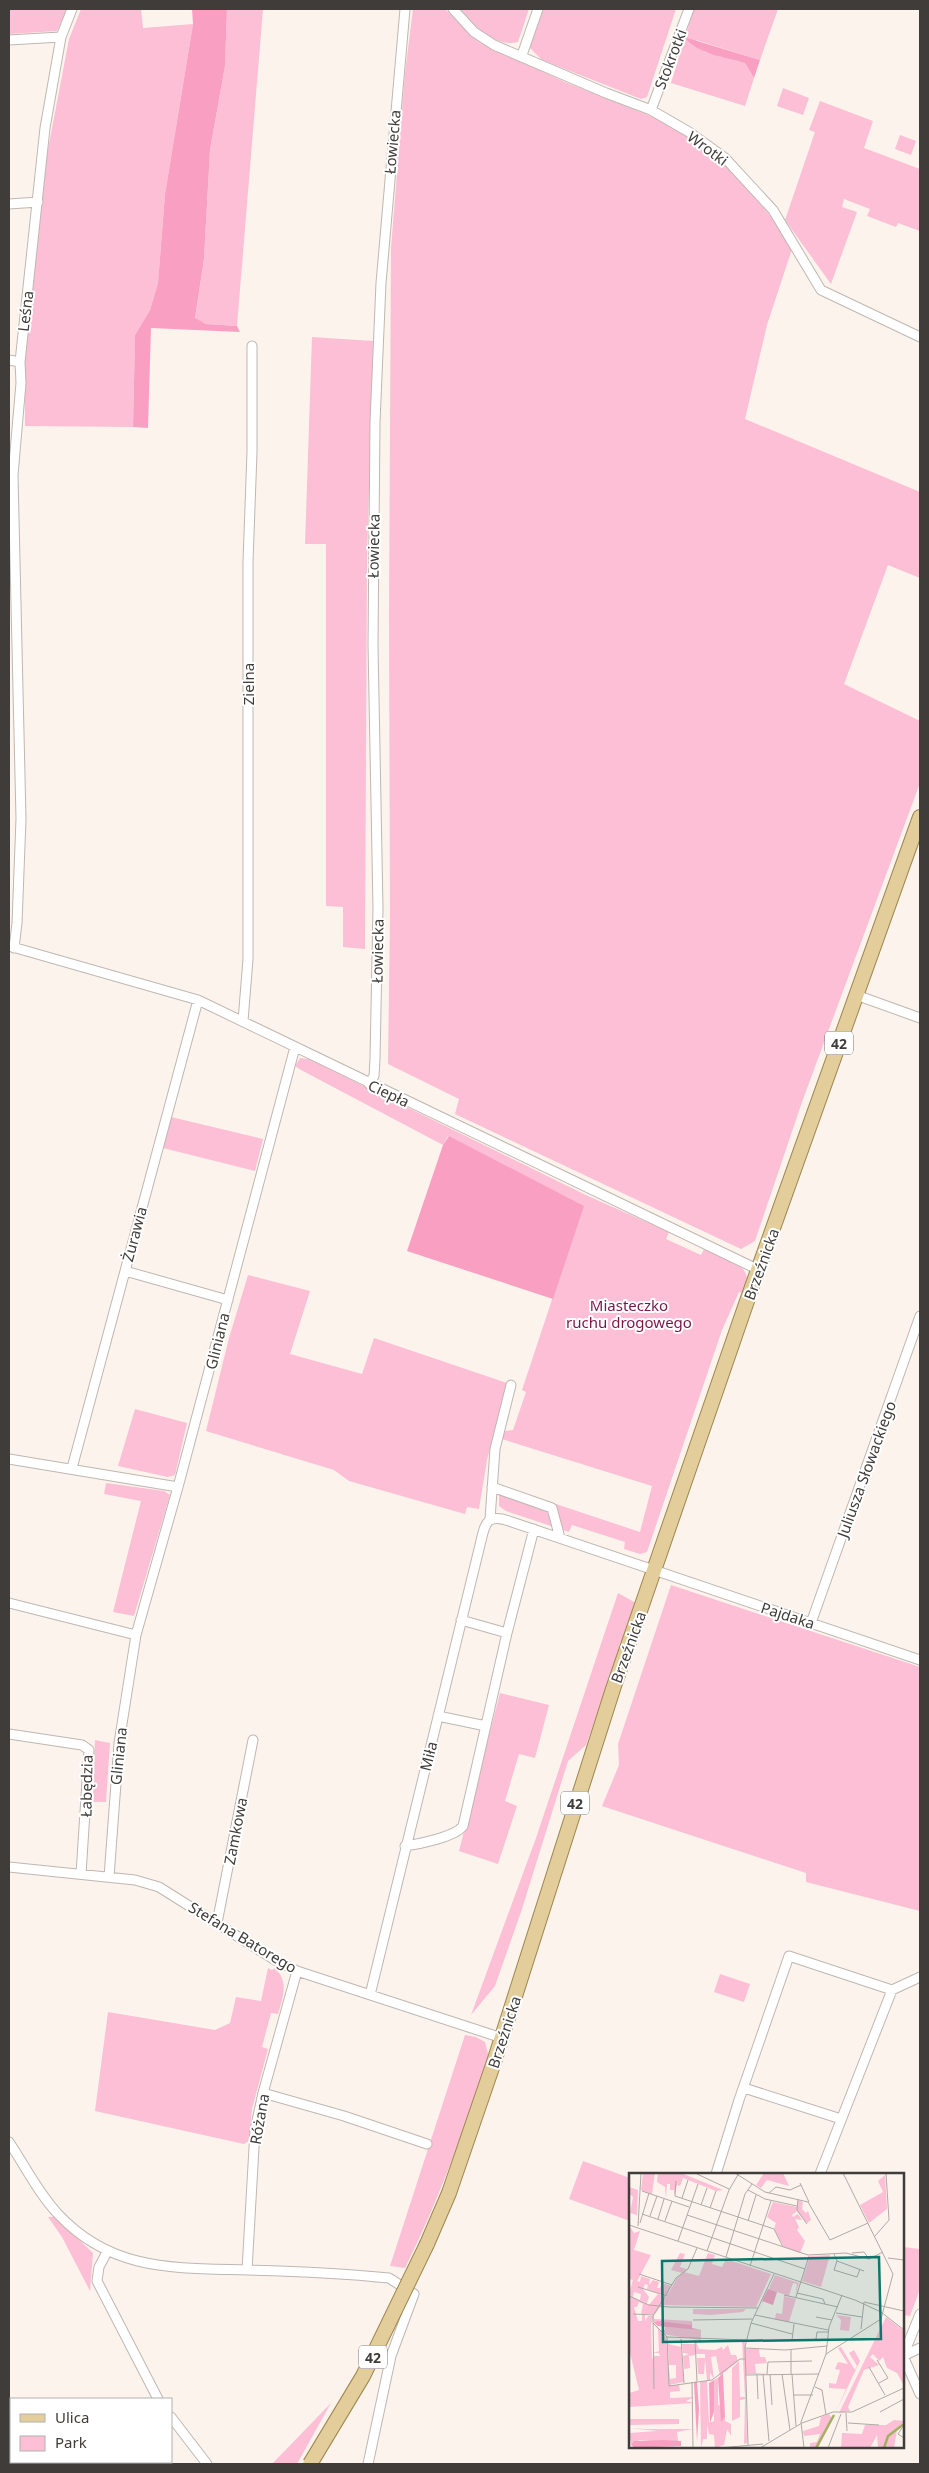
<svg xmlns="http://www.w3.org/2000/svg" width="929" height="2473" font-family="'Noto Sans',sans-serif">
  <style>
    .green { fill: #fcbfd5 }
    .forest { fill: #f9a0c2 }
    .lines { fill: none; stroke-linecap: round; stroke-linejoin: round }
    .street-casing { stroke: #bfb7b1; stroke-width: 11 }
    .primary-casing { stroke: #9d864e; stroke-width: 16 }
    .street { stroke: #fff; stroke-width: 9 }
    .primary { stroke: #e3ce9b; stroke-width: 14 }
    .rail-casing { stroke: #9e9894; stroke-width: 5 }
    .rail { stroke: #fff; stroke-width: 3; stroke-dasharray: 9; stroke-linecap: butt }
    .primary-bridge-casing { stroke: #9d864e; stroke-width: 16; stroke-linecap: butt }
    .primary-bridge { stroke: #e3ce9b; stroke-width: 14 }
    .labels { text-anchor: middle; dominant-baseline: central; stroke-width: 4; stroke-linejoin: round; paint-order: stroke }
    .shield { fill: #fff; stroke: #797675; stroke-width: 1 }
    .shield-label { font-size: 14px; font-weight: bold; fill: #3f3c3a }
    .street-label { font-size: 15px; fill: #3f3c3a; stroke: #fff }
    .park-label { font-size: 15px; fill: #7b164a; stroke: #fff }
    .inset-river { fill: none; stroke: #a1b35e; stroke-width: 2.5 }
    .inset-road { fill: none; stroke: #b0aaa5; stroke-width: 1 }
    .view { fill: #0f766e; fill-opacity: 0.15; stroke: #0f766e; stroke-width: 2.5 }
    .inset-edge { fill: none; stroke: #3f3c3a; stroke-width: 2.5 }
  </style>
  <rect width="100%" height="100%" fill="#fcf3ed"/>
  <!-- green -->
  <path class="green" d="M 9,9 L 67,9 L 57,31 L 9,34 Z
    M 81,9 L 141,9 L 143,28 L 193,24 L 165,194 L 158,283 L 150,310 L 135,335 L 133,427 L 25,426 L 25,350 L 44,170 L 69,39 Z
    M 227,9 L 263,9 L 237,326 L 206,324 L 195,319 L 204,259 L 210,150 L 225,66 Z
    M 413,9 L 445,9 L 479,42 L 565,82 L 668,123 L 733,170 L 772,218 L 792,249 L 767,325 L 745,419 L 920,492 L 920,578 L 888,565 L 844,684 L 920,721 L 920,783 L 802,1102 L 755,1241 L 741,1249 L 455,1114 L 459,1099 L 388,1064 L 390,915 L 389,614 L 391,248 L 405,73 Z
    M 460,9 L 529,9 L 518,42 C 494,48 474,25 460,9 Z
    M 542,9 L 676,9 L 647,97 L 641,99 L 542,60 L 530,48 Z
    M 694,9 L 778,9 L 760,60 L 696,40 L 705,52 L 745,63 L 754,78 L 745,106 L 671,83 Z
    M 783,88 L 809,98 L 803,115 L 777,106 Z
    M 820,101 L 873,121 L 864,148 L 920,169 L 920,231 L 898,223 L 896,227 L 867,216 L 870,209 L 844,199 L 842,207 L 857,212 L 831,284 L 785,220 L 815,132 L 809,130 Z
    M 900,135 L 916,141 L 911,155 L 895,149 Z
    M 312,337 L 373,341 L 367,561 L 365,949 L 343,947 L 343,907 L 326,906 L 326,544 L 305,544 Z
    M 300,1058 L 309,1059 L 588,1196 L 669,1232 L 666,1239 L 701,1255 L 704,1249 L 741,1267 C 750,1276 747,1282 743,1293 L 739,1292 L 722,1330 L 647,1552 L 640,1554 L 624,1549 L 625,1542 L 572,1525 L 569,1532 L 506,1511 L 499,1506 L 499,1485 L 640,1532 L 652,1486 L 502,1439 L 505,1431 L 513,1430 L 526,1392 L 522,1390 L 583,1206 L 448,1136 L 443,1145 L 301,1070 L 295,1066 Z
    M 171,1117 L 263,1139 L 255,1171 L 163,1148 Z
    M 248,1275 L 310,1291 L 290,1354 L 362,1374 L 374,1338 L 507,1383 L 487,1460 L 479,1509 L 467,1507 L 465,1514 L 349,1481 L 334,1470 L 206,1431 L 229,1338 Z
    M 135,1409 L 187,1423 L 175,1475 L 168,1477 L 118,1466 Z
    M 106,1483 L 164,1491 L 170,1495 L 134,1616 L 113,1612 L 141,1501 L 104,1494 Z
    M 671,1585 L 920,1667 L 920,1911 L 806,1882 L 806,1873 L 602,1806 L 619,1765 L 618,1744 Z
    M 618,1593 L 636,1603 L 586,1745 L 568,1761 L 522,1909 L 495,1986 L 471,2015 L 536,1838 Z
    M 500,1693 L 549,1705 L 535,1758 L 519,1754 L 505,1801 L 517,1806 L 498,1864 L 459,1851 Z
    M 95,1740 L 110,1743 L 106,1802 L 93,1802 Z
    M 268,1968 L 272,1970 L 275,1968 C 289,1982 283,1997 278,2014 L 271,2013 L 262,2047 L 268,2049 L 252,2109 L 249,2141 L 244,2144 L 95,2111 L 108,2012 L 215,2030 L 230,2023 L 236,1997 L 261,2001 Z
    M 720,1974 L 750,1984 L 744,2002 L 714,1992 Z
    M 465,2035 L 476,2037 L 485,2042 L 489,2057 C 464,2129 439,2200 405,2268 L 390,2266 Z
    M 583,2161 L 630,2178 L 630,2221 L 569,2199 Z
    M 48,2217 L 55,2217 L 93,2253 L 90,2291 L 62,2237 Z
    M 903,2247 L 920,2249 L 920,2289 L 910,2316 L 903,2315 Z
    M 331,2403 L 297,2464 L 272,2464 Z
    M 9,2417 L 11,2419 L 11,2462 L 96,2462 L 101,2464 L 9,2464 Z"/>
  <!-- forest -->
  <path class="forest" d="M 192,9 L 227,9 L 225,66 L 210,150 L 204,259 L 195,318 L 206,324 L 237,326 L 240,332 L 151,328 L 148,428 L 133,427 L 135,335 L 150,310 L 158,283 L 165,194 L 193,24 Z
    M 684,37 L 760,60 L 754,78 L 745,63 C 724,57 698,54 684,37 Z
    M 449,1136 L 584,1206 L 553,1299 L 407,1251 L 443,1145 Z"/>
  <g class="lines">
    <!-- street casing -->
    <g class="street-casing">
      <path id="street" d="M 453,9 L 474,32 L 494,45 L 606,93 L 651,110 L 689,132 L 725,158 L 773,210 L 821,290 L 920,337
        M 9,40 L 61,37
        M 522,55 L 538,9
        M 651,110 L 689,9
        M 9,204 L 38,202
        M 9,360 L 20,362
        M 9,946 L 198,1000 L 759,1270
        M 14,948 L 17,923 L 21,819 L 13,475 L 21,383 L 20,362 L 45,128 L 61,37 L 72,9
        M 856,995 L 920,1018
        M 243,1021 L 248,959 L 248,562 L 252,452 L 252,346
        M 369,1084 L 374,1076 L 375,1059 L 378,908 L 373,645 L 375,422 L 381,283 L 405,9
        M 125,1271 L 228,1300
        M 9,1459 L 178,1487
        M 72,1468 L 198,1000
        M 492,1487 L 552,1508 L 560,1538
        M 490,1519 L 495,1449 L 511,1385
        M 9,1603 L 136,1635
        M 461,1620 L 507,1633
        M 811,1623 L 920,1316
        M 438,1716 L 486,1726
        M 9,1734 L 82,1745 L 89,1750 L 81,1874
        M 405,1846 C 419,1844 455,1837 463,1826 L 507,1633 L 534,1529
        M 9,1867 L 135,1880 L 159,1887 L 275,1960 L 297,1971 L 502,2038
        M 109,1877 L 119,1743 L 136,1635 L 178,1487 L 295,1047
        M 217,1923 L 253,1740
        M 370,1995 L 480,1545 C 485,1525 485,1513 509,1521 L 920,1660
        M 744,2088 L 841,2119
        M 263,2093 L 344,2116 L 427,2144
        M 9,2142 C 25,2166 39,2194 58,2214 C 112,2272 176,2268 248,2270 C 295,2271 342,2273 389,2278 L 414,2294 L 391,2356 L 368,2464
        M 716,2174 L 739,2100 L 789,1956 L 892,1990 L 920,1977
        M 820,2174 L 892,1990
        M 107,2252 L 99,2267 L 97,2281 L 158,2399
        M 247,2270 L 255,2130 L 263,2093 L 297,1971
        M 920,2314 L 903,2356 L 920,2394
        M 903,2356 L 920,2348
        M 171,2417 L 207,2464"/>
    </g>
    <!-- primary casing -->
    <g class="primary-casing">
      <path id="primary" d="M 427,2244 L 449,2193 L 494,2062 L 613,1689 L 747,1301 L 920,817"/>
    </g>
    <!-- street -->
    <use href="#street" class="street"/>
    <!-- primary -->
    <use href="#primary" class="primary"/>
    <!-- rail casing -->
    <g class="rail-casing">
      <path id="rail" d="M 9,2401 L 11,2402
        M 114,2462 L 118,2464
        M 127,2462 L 132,2464"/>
    </g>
    <!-- rail -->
    <use href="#rail" class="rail"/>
    <!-- primary-bridge casing -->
    <g class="primary-bridge-casing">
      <path id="primary-bridge" d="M 310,2464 L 363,2376 L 427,2244"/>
    </g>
    <!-- primary-bridge -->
    <use href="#primary-bridge" class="primary-bridge"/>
  </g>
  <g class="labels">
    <!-- shield labels -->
    <g class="shield">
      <rect x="825" y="1031.5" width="28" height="23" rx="4"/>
      <rect x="561" y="1791.5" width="28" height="23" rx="4"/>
      <rect x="359" y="2345.5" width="28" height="23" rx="4"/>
    </g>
    <g class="shield-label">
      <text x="839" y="1043">42</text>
      <text x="575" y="1803">42</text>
      <text x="373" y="2357">42</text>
    </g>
    <!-- street labels -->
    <g class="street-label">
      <text transform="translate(670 59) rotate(-69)">Stokrotki</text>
      <text transform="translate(392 142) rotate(-85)">Łowiecka</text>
      <text transform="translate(708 148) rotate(37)">Wrotki</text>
      <text transform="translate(25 311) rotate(-83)">Leśna</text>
      <text transform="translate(373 546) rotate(-89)">Łowiecka</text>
      <text transform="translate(248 684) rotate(-90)">Zielna</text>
      <text transform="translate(377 951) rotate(-89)">Łowiecka</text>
      <text transform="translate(389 1093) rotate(25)">Ciepła</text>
      <text transform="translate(134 1234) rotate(-75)">Żurawia</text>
      <text transform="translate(761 1264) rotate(-70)">Brzeźnicka</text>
      <text transform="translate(217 1341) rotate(-76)">Gliniana</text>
      <text transform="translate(866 1469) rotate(-70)">Juliusza Słowackiego</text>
      <text transform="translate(788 1615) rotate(18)">Pajdaka</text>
      <text transform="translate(628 1647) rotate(-70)">Brzeźnicka</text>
      <text transform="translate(118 1756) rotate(-84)">Gliniana</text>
      <text transform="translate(428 1756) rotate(-76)">Miła</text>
      <text transform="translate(86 1786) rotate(-89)">Łabędzia</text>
      <text transform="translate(235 1831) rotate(-79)">Zamkowa</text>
      <text transform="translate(243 1937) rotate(31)">Stefana Batorego</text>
      <text transform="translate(504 2032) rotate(-72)">Brzeźnicka</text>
      <text transform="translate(259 2119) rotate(-80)">Różana</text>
    </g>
    <!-- park labels -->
    <g class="park-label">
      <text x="629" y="1305">Miasteczko<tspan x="629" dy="17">ruchu drogowego</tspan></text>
    </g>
  </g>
  <!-- overview -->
  <g transform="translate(629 2173)">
    <rect width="275" height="275" fill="#fcf3ed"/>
    <path d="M 14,0 L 26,0 L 23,21 L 12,17 ZM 29,0 L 52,0 L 94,17 L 87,18 L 54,5 L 51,13 L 48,12 L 45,23 L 45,17 L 41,17 L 41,11 L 38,11 L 37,25 L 36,14 L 28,9 ZM 135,0 L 154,0 L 160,13 L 138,7 L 132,15 L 127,12 ZM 256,2 L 258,36 L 240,50 L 231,32 L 254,19 L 249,8 ZM 0,14 L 9,17 L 8,42 L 1,40 L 4,24 L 0,21 ZM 169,27 L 174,29 L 173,36 L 177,40 L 179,38 L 182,47 L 178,50 L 168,38 L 163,42 L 164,44 L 169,41 L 173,47 L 166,46 L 170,54 L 168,57 L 176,68 L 171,80 L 155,74 L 145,56 L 147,50 L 138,44 L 144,29 L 168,34 ZM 0,52 L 5,60 L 11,58 L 5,77 L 22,82 L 8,108 L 11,109 L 12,103 L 21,106 L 20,112 L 24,107 L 30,109 L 28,115 L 31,115 L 33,110 L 42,113 L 38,123 L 18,116 L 19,112 L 16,111 L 14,116 L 20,124 L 18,130 L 11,127 L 12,121 L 5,119 L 4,124 L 20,132 L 29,121 L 38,125 L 26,141 L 12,141 L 14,131 L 10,129 L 8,134 L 5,134 L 9,148 L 13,148 L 13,142 L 16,142 L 16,148 L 19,143 L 24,143 L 25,146 L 63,148 L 62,152 L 25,150 L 24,145 L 22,152 L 23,187 L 24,183 L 31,183 L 30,180 L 24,180 L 30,178 L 29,156 L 24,151 L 31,157 L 36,157 L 36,152 L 72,157 L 72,167 L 33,161 L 37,164 L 41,206 L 47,205 L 47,192 L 40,192 L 39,171 L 52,174 L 55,209 L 40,212 L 50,212 L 51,218 L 41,219 L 41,225 L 65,224 L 57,228 L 65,230 L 0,234 L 0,220 L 10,217 L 0,176 L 0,121 L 4,107 L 0,106 ZM 51,80 L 56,81 L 51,94 L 58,96 L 53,100 L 42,97 ZM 79,80 L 86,82 L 83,91 L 93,94 L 97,86 L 142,101 L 127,134 L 33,132 L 48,105 L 55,99 L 70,103 ZM 201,82 L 192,114 L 173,108 L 181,83 ZM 146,102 L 170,110 L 166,123 L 168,111 L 164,110 L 160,123 L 139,116 L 128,142 ZM 155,123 L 167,126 L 160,149 L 146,146 L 147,140 L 153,141 ZM 64,136 L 117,136 L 114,139 L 82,142 L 64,141 ZM 207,142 L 222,144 L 220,158 L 211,157 L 212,147 ZM 257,144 L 275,158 L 275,213 L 268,200 L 258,195 L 254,184 L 250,188 L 244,181 L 241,184 L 250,192 L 235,197 L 219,234 L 221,238 L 210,240 ZM 113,167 L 116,167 L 118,270 L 115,271 L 116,226 L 111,227 L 111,244 L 103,248 L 103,195 L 110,188 L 111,224 L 116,224 ZM 67,168 L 70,176 L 86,177 L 93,174 L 94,177 L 99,172 L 102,182 L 107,182 L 109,188 L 91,203 L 87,183 L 82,184 L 85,206 L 81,200 L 81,207 L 78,207 L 76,186 L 75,201 L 69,201 L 68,185 L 76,185 L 76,181 L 67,181 ZM 53,171 L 66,171 L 66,182 L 60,183 L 61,195 L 55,196 L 54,183 L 60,181 L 54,180 ZM 212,174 L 226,197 L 228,193 L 220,180 L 225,177 L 231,188 L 207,239 L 217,216 L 200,215 L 200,210 L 207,211 L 211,197 L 206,196 L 209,189 L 219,191 L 209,175 ZM 116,176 L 130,176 L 131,184 L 136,184 L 138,190 L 126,191 L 127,200 L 138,201 L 117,201 ZM 89,205 L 89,232 L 93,233 L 92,248 L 96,244 L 96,248 L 102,251 L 102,263 L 98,256 L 95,272 L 86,275 L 85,262 L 80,261 L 78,251 L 78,266 L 74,266 L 72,275 L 71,208 L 78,208 L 80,250 L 85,248 L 85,207 ZM 207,240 L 189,275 L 181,275 L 181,270 L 188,269 L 191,261 L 175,263 L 174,258 L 190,253 L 192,244 L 200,241 L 203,245 ZM 0,246 L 50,246 L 50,251 L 0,252 ZM 265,247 L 275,248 L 268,257 L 265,275 L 249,275 L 248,262 L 241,275 L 212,275 L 213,260 L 233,261 L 236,252 L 257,252 ZM 0,255 L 17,256 L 64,256 L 48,259 L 49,268 L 46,269 L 10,267 L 2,272 L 0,260 L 28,258 Z" fill="#fcbfd5"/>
    <path d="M 139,116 L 148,119 L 144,132 L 133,128 ZM 28,148 L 62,152 L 63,148 L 63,155 L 72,157 L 29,153 L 25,150 ZM 94,200 L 96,244 L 92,249 L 89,205 ZM 85,207 L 85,239 L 81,250 L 80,210 ZM 68,208 L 70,236 L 68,269 L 65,209 ZM 34,267 L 52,268 L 52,273 L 0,275 L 5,274 L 2,272 L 5,268 Z" fill="#f9a0c2"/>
    <path class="inset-river" d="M 187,275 L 205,242M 255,275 L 259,263 L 275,251"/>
    <path class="inset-road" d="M 66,0 L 100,16M 106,0 L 136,19 L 179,29 L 201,67 L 239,50M 47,8 L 46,23 L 145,56 L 154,74M 171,10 L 180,29M 119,17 L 136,26 L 168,33M 13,18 L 60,34M 140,20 L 147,14 L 161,17 L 172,12M 53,25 L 59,7M 169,26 L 168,37 L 178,51M 72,32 L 78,15M 81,35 L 87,18M 13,41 L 176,96M 58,42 L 179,82 L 217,80 L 240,86 L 254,79M 21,43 L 28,23M 29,46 L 35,26M 36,48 L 43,28M 119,48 L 127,22M 11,50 L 20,20M 0,52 L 226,127 L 252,139 L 275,157M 9,53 L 12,0M 246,63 L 260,47 L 257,0M 49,68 L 69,11M 275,77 L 275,122M 78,78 L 100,17 L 110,0M 223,80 L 235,79 L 240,86M 205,81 L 208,88 L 205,97 L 228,104 L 231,96M 97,84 L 116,21 L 123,11M 259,85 L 275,87M 208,88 L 235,98M 121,93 L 142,28M 10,101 L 43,112M 9,114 L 38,123M 168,120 L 194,126 L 196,131M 155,122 L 209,134M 0,123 L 20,132 L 40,134 L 129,135M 167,124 L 180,83M 207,140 L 233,144M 4,141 L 25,142M 126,142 L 199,157M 187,144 L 203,147M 64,147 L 123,146M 24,150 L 38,164 L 118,167M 122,150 L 163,161M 232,156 L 235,129 L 275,138M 38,164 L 40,213 L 83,207 L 111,186 L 116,186M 52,166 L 55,210M 187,166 L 188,159 L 199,159M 66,167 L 68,208M 163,167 L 165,151M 116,175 L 156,177 L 198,173M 162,176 L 162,201M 197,181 L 252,146 L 264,101 L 214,0M 248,187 L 259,205 L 250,210M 240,194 L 256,222M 134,201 L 140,268M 138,201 L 139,189 L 183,188M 141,201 L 143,232M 153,201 L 161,257M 163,201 L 167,253M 117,202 L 190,201M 128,202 L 129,226M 63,209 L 64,275M 186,214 L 193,217 L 197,242M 25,216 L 24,143 L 47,105 L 59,96 L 68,75M 164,222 L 184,222M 251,239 L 275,226M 217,240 L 218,258M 219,250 L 250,252M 275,252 L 269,261 L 275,265M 119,272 L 116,174 L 122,150 L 145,101M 91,275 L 134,271M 131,275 L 173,250 L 204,239 L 223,239 L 275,215M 175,275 L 172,249 L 197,181 L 200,154 L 213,122M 199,275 L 212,241"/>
    <path class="view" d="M 250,84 L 252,166 L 34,169 L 33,88 Z"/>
    <rect width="275" height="275" class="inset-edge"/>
  </g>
  <!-- border -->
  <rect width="929" height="2473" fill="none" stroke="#3f3c3a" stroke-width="20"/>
  <!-- legend -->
  <rect x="10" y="2398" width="162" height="65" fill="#ffffff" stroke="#b2b1b0"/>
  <rect x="20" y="2414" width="25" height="8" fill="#e3ce9b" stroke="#b2b1b0"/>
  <text x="55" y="2423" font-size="15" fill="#3f3c3a">Ulica</text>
  <rect x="20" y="2436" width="25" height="15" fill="#fcbfd5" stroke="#b2b1b0"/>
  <text x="55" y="2448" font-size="15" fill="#3f3c3a">Park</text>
</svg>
